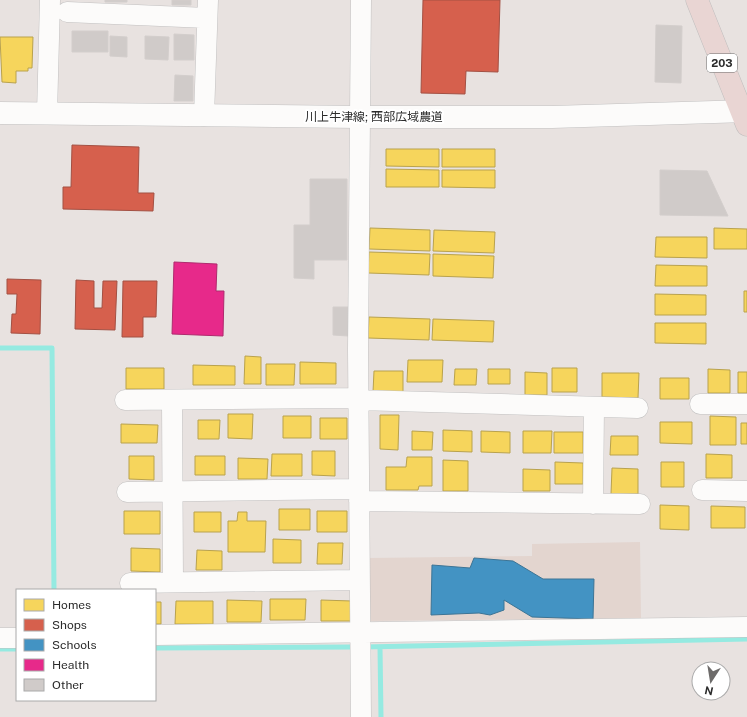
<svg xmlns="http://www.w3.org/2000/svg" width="747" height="717" font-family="'Public Sans','Noto Sans JP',sans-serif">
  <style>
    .education { fill: #e3d5cf }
    .homes { fill: #f6d55c; stroke: #b9a24d }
    .shops { fill: #d6604d; stroke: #a35043 }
    .schools { fill: #4393c3; stroke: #3c7495 }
    .health { fill: #e7298a; stroke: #af2a6e }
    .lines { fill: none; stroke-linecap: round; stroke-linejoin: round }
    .stream { stroke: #95eae1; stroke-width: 5 }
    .building { fill: #d0cbc9; stroke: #d3cecc }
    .street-casing { stroke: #c2c1c1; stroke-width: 21 }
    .secondary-casing { stroke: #c2c1c1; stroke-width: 23 }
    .highway-casing { stroke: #c0bebe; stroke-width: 23 }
    .street { stroke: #fcfbfa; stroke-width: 20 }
    .secondary { stroke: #fcfbfa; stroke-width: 22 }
    .highway { stroke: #e9d5d3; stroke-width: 22 }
    .labels { text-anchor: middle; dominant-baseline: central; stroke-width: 4; stroke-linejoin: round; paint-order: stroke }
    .shield { fill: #fff; stroke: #6b6b6b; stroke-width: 1 }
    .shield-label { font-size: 11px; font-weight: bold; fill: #2b2b2b }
    .street-label { font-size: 12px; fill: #2b2b2b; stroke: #fff }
  </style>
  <rect width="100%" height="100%" fill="#e8e2e0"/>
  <!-- education -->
  <path class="education" d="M 640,542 L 641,618 L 370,621 L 369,558 L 532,556 L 532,544 Z"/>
  <!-- homes -->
  <path class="homes" d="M 0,37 L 33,37 L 32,68 L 28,68 L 28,71 L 16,71 L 16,83 L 2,82 Z
    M 386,149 L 439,149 L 439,167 L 386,166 Z
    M 442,149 L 495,149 L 495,167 L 442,167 Z
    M 386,169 L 439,170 L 439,187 L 386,187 Z
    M 442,170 L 495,170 L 495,188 L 442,187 Z
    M 370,228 L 430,230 L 430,251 L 369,249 Z
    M 714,228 L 747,229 L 747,249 L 714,249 Z
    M 434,230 L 495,232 L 494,253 L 433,251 Z
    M 656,237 L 707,237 L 707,258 L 655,257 Z
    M 369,252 L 430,254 L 429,275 L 368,273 Z
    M 433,254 L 494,256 L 493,278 L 433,276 Z
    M 656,265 L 707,266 L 707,286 L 655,286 Z
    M 744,291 L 747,291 L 747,312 L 744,312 Z
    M 655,294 L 706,295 L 706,315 L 655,315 Z
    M 369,317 L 430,319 L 429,340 L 368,338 Z
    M 433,319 L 494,321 L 493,342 L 432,340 Z
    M 655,323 L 706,323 L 706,344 L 655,343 Z
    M 245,356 L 261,357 L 261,384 L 244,384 Z
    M 408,360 L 443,360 L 442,382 L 407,382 Z
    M 300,362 L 336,363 L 336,384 L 300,384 Z
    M 266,364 L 295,364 L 294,385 L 266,385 Z
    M 193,365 L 235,366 L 235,385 L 193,385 Z
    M 126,368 L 164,368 L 164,389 L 126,389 Z
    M 552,368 L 577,368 L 577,392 L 552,392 Z
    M 455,369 L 477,369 L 476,385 L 454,385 Z
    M 488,369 L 510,369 L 510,384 L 488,384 Z
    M 708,369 L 730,370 L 730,393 L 708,393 Z
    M 374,371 L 403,371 L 403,392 L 373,392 Z
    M 525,372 L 547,373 L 547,395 L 525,395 Z
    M 738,372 L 747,372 L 747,393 L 738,393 Z
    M 602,373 L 639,373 L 638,398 L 602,397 Z
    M 660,378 L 689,378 L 689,399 L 660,399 Z
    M 228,414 L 253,414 L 252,439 L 228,438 Z
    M 380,415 L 399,415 L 398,450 L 380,449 Z
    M 283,416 L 311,416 L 311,438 L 283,438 Z
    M 710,416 L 736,417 L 736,445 L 710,445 Z
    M 320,418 L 347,418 L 347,439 L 320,439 Z
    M 198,420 L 220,420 L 219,439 L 198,439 Z
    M 660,422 L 692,422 L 692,444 L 660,443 Z
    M 741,423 L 747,423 L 747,444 L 741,444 Z
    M 121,424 L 158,425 L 157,443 L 121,443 Z
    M 443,430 L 472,431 L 472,452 L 443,451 Z
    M 412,431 L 433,432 L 432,450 L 412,450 Z
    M 481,431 L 510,432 L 510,453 L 481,452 Z
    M 523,431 L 552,431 L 551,453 L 523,453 Z
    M 554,432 L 583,432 L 583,453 L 554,453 Z
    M 611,436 L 638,436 L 638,455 L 610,455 Z
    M 312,451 L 335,451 L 335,476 L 312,475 Z
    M 272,454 L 302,454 L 302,476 L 271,476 Z
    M 706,454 L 732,455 L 732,478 L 706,478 Z
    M 129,456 L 154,456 L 154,480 L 129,479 Z
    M 195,456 L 225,456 L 225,475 L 195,475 Z
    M 407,457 L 432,457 L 432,486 L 419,486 L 418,490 L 386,490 L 386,467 L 406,467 Z
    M 238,458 L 268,459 L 267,479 L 238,479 Z
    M 443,460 L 468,461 L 468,491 L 443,491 Z
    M 555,462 L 583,463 L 583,484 L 555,484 Z
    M 661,462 L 684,462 L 684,487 L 661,487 Z
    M 612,468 L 638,469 L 638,494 L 611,494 Z
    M 523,469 L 550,470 L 550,491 L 523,491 Z
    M 660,505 L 689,506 L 689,530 L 660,529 Z
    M 711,506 L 745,507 L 745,528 L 711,528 Z
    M 279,509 L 310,509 L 310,530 L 279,530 Z
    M 124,511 L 160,511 L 160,534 L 124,534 Z
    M 317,511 L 347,511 L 347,532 L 317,532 Z
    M 194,512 L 221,512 L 221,532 L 194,532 Z
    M 238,512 L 247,512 L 247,521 L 266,521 L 265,552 L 228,552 L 228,521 L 237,521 Z
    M 273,539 L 301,540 L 301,563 L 273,563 Z
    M 318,543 L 343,543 L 342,564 L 317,564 Z
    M 131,548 L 160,549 L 160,572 L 131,571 Z
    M 197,550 L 222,551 L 222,570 L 196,570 Z
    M 270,599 L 306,599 L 305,620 L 270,620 Z
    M 227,600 L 262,601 L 261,622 L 227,622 Z
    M 321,600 L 352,601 L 352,621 L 321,621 Z
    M 176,601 L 213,601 L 213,624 L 175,624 Z
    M 155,602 L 161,602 L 161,624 L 155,624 Z"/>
  <!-- shops -->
  <path class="shops" d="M 423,0 L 500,0 L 498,72 L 466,71 L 465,94 L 421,93 Z
    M 72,145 L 139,147 L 138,193 L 154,193 L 153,211 L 63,209 L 63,187 L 71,187 Z
    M 7,279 L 41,280 L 40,334 L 11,333 L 12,314 L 16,314 L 17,294 L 7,294 Z
    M 76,280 L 94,281 L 94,308 L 102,308 L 103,281 L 117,281 L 115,330 L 75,329 Z
    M 123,281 L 157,281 L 156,317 L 143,317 L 143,337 L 122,337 Z"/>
  <!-- schools -->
  <path class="schools" d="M 474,558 L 513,561 L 543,579 L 594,579 L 593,619 L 532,617 L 504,600 L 504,610 L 490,615 L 479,613 L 431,615 L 432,565 L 470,568 Z"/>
  <!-- health -->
  <path class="health" d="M 174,262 L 217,264 L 216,291 L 224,291 L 223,336 L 172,334 Z"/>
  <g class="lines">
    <!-- stream -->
    <path class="stream" d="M 0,348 L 52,348 L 54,590
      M 364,647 L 747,639
      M 380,647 L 381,717
      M 155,648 L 356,647
      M 0,649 L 17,649"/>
  </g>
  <!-- building -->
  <path class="building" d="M 105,0 L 127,0 L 127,2 L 105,2 Z
    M 172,0 L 191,0 L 191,5 L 172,5 Z
    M 656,25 L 682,26 L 681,83 L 655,82 Z
    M 72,31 L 108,31 L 108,52 L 72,52 Z
    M 174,34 L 194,35 L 194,60 L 174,60 Z
    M 110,36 L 127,37 L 127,57 L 110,56 Z
    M 145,36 L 169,37 L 168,60 L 145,59 Z
    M 175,75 L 193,76 L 193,101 L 174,101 Z
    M 660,170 L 707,171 L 728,216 L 660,215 Z
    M 310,179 L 347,179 L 347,260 L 314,260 L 314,279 L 294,278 L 294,225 L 310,225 Z
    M 333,307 L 348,307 L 348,336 L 333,335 Z"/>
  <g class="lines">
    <!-- street casing -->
    <g class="street-casing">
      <path id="street" d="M 361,0 L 358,350 L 361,717
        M 67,12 L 207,18
        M 47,114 L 50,0
        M 204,116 L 208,0
        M 125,400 L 349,398 L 358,400 L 638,408
        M 172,400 L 173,582
        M 700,404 L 747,404
        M 702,490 L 747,491
        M 127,492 L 359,489
        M 359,501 L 640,504
        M 593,504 L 594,407
        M 130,583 L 359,580
        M 155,635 L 747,627
        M 0,638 L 17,638"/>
    </g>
    <!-- secondary casing -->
    <g class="secondary-casing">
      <path id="secondary" d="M 0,113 L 358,117 L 552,117 L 747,111"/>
    </g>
    <!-- highway casing -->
    <g class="highway-casing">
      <path id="highway" d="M 697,0 L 747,125"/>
    </g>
    <!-- street -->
    <use href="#street" class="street"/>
    <!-- secondary -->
    <use href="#secondary" class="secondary"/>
    <!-- highway -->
    <use href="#highway" class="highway"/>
  </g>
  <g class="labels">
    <!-- shield labels -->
    <rect class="shield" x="707" y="54" width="30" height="18" rx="3"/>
    <g class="shield-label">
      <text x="722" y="63">203</text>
    </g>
    <!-- street labels -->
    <g class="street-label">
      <text x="374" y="117">川上牛津線; 西部広域農道</text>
    </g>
  </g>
  <!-- legend -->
  <rect x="16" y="589" width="140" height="112" fill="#ffffff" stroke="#aaaaaa"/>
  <rect x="24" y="599" width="20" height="12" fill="#f6d55c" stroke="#aaaaaa"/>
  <text x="52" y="609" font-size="12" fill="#2b2b2b">Homes</text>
  <rect x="24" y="619" width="20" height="12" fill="#d6604d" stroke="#aaaaaa"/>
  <text x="52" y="629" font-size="12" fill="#2b2b2b">Shops</text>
  <rect x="24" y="639" width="20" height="12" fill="#4393c3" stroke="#aaaaaa"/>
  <text x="52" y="649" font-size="12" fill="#2b2b2b">Schools</text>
  <rect x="24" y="659" width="20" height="12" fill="#e7298a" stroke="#aaaaaa"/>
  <text x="52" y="669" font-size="12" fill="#2b2b2b">Health</text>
  <rect x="24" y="679" width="20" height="12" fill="#d0cbc9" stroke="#aaaaaa"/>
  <text x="52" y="689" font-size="12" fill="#2b2b2b">Other</text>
  <!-- north arrow -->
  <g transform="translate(711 681) rotate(192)"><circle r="19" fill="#ffffff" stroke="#aaaaaa"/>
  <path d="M0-3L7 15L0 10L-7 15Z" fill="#6d6b6a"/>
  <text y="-6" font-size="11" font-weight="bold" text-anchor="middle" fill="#2b2b2b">N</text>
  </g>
</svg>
